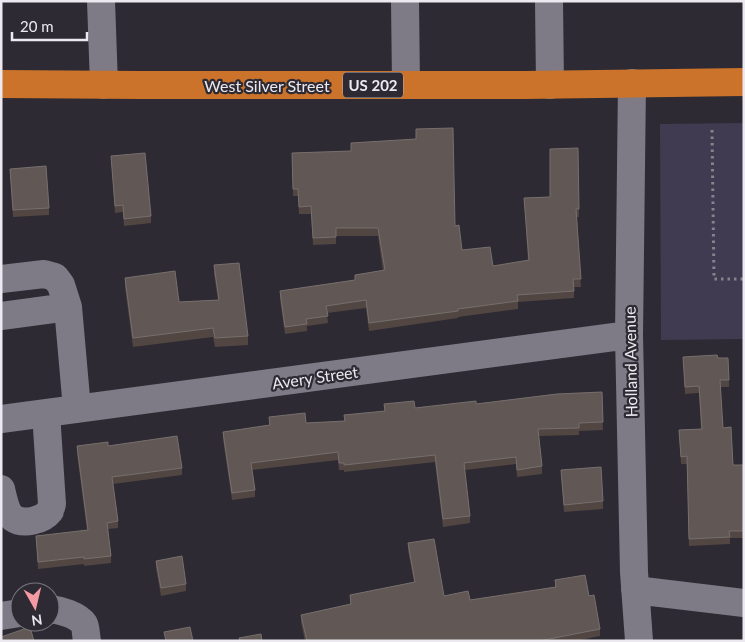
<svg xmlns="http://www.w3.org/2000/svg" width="745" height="642" font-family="Lato,sans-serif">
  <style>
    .green { fill: #413b51 }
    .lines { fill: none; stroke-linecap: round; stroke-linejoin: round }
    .path { stroke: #86838b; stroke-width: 3; stroke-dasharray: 2.5 4; stroke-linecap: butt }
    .minor { stroke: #7e7b86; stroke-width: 28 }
    .highway { stroke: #cb732a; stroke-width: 28 }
    .wall { fill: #514642 }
    .building { fill: #615855; stroke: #776f6d }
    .labels { text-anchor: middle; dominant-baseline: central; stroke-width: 4.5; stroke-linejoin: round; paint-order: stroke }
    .shield { fill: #2d2a33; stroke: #b3b0b7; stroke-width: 1 }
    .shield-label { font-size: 15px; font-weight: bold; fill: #eceaf0 }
    .street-label { font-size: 16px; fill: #eceaf0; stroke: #2d2a33 }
  </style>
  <rect width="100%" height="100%" fill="#2d2a33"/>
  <!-- green -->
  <path class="green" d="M 744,123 L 744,339 L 661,340 L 660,124 Z"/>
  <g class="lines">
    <!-- path -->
    <path class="path" d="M 712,130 L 714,279 L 744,279"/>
    <!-- minor -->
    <path class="minor" d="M 101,1 L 104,85
      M 405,1 L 406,85
      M 549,1 L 550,85
      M 632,83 L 629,335 L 634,572 L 639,641
      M 1,279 L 44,274 L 55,277 L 61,285 L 68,307 L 77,409
      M 1,316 L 68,307
      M 1,419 L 629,335
      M 1,489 C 3,497 6,513 13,518 C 23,525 42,521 50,511 C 50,510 52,505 52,504 L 46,413
      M 635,590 L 744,603
      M 50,609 C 60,610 78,615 84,624 C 86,628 86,636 87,641
      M 1,616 L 20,613"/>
    <!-- highway -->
    <path class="highway" d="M 1,84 L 140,85 L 525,85 L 744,82"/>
  </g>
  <!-- wall -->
  <path class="wall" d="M 351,143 L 455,226 L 462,250 L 493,266 L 528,261 L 524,198 L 550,197 L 578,148 L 579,217 L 576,217 L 581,287 L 574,287 L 574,298 L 518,302 L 518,309 L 458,317 L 458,318 L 369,331 L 366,308 L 327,313 L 328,323 L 307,326 L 307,331 L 285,334 L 280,299 L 280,291 L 355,280 L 355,275 L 383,271 L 378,236 L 336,236 L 336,244 L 313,245 L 311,214 L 299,214 L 298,196 L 293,196 L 292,153 L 351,151 Z
    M 111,156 L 151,216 L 151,223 L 124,226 L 123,212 L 115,213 Z
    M 10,169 L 49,208 L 49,215 L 13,217 Z
    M 214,265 L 248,336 L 248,345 L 215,347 L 213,337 L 133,347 L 125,287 L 125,278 L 179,302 L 218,300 L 214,274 Z
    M 683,357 L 718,358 L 729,380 L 729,387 L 720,387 L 723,428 L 733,465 L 744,465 L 744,538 L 730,538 L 730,544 L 689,546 L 687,464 L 681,464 L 679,430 L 701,429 L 699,393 L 685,394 Z
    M 602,392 L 603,430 L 579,431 L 579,435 L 539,436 L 542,466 L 542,474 L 517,477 L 516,464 L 465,470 L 470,516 L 470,523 L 443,527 L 435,462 L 344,472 L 344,470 L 339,470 L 338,460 L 252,470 L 255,490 L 255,497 L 232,500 L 223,439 L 223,432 L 269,425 L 269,417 L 306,423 L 344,421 L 344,415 L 384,411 L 384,404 L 415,408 L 476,404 Z
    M 77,446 L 108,446 L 182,468 L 182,475 L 113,484 L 118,521 L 118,528 L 108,529 L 111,556 L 111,563 L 84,566 L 84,564 L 38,569 L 36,536 L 87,530 L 77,453 Z
    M 561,470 L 603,501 L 603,509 L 564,512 Z
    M 408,543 L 444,596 L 470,600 L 555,587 L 555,580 L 589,596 L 600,629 L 600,636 L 576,641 L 305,641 L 301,622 L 301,615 L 350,604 L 350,595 L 414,582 L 408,550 Z
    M 156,561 L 186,584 L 186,591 L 161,596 L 156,568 Z"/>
  <!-- building -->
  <path class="building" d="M 453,128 L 455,226 L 459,225 L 462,250 L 490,247 L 493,266 L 529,260 L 524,198 L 550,197 L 550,149 L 578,148 L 579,209 L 576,209 L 581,279 L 573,279 L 574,291 L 517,295 L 518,301 L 458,309 L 458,311 L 369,323 L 366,300 L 326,306 L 328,316 L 306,319 L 307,324 L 285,327 L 280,291 L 355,280 L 355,275 L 385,270 L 378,228 L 336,228 L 336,237 L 313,238 L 311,206 L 299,207 L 298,189 L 293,189 L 292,153 L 351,151 L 351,143 L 416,139 L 416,129 Z
    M 145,153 L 151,216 L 124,219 L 123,205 L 115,206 L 111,156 Z
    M 46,166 L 49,208 L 13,210 L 10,169 Z
    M 239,263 L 248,336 L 215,338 L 213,328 L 133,338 L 125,278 L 175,271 L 179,302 L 219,300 L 214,265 Z
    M 717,355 L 718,358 L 728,358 L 729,380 L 720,380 L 723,428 L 731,427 L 733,465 L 744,465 L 744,531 L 729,531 L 730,537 L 689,539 L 687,456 L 681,457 L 679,430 L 702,429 L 699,386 L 685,387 L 683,357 Z
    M 602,392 L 603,422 L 579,423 L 579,428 L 538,429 L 542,466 L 517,470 L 516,457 L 464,463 L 470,516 L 443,519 L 435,455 L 344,465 L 344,463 L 339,463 L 338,452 L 251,463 L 255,490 L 232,493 L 223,432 L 270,425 L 269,417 L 305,413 L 306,423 L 345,421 L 344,415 L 385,411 L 384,404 L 414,401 L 415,408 L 476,401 L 476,404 L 557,394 Z
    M 177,436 L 182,468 L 112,477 L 118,521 L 107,523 L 111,556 L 84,559 L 84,557 L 38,562 L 36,536 L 88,530 L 77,446 L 108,442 L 108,446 Z
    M 601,467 L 603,501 L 564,505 L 561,470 Z
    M 434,539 L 444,596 L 468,591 L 470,600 L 556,587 L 555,580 L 585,575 L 589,596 L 594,595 L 600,629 L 539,641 L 307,641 L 301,615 L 351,604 L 350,595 L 415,582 L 408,543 Z
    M 182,556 L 186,584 L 161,588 L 156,561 Z
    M 30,627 L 34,641 L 1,641 L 1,637 Z
    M 190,627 L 193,641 L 166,641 L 164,632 Z
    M 261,634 L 262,641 L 240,641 L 239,638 Z"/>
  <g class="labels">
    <!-- shield labels -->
    <rect class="shield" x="343" y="72.5" width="60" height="25" rx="4"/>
    <g class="shield-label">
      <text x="373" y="85">US 202</text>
    </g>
    <!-- street labels -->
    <g class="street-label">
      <text x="267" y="85">West Silver Street</text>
      <text transform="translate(630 362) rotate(-91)">Holland Avenue</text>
      <text transform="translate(315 377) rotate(-8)">Avery Street</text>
    </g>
  </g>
  <!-- border -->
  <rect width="745" height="642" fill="none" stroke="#eceaf0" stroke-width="5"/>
  <!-- north arrow -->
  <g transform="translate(35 607) rotate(172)"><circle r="24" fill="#2d2a33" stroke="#79777f"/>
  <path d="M0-4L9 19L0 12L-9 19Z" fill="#f49aa4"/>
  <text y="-8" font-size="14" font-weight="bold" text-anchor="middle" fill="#eceaf0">N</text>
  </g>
  <!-- scale -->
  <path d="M12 32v8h75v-8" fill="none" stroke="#eceaf0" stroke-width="2.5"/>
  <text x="20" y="32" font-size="15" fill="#eceaf0" stroke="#2d2a33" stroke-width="4" paint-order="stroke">20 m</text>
</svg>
